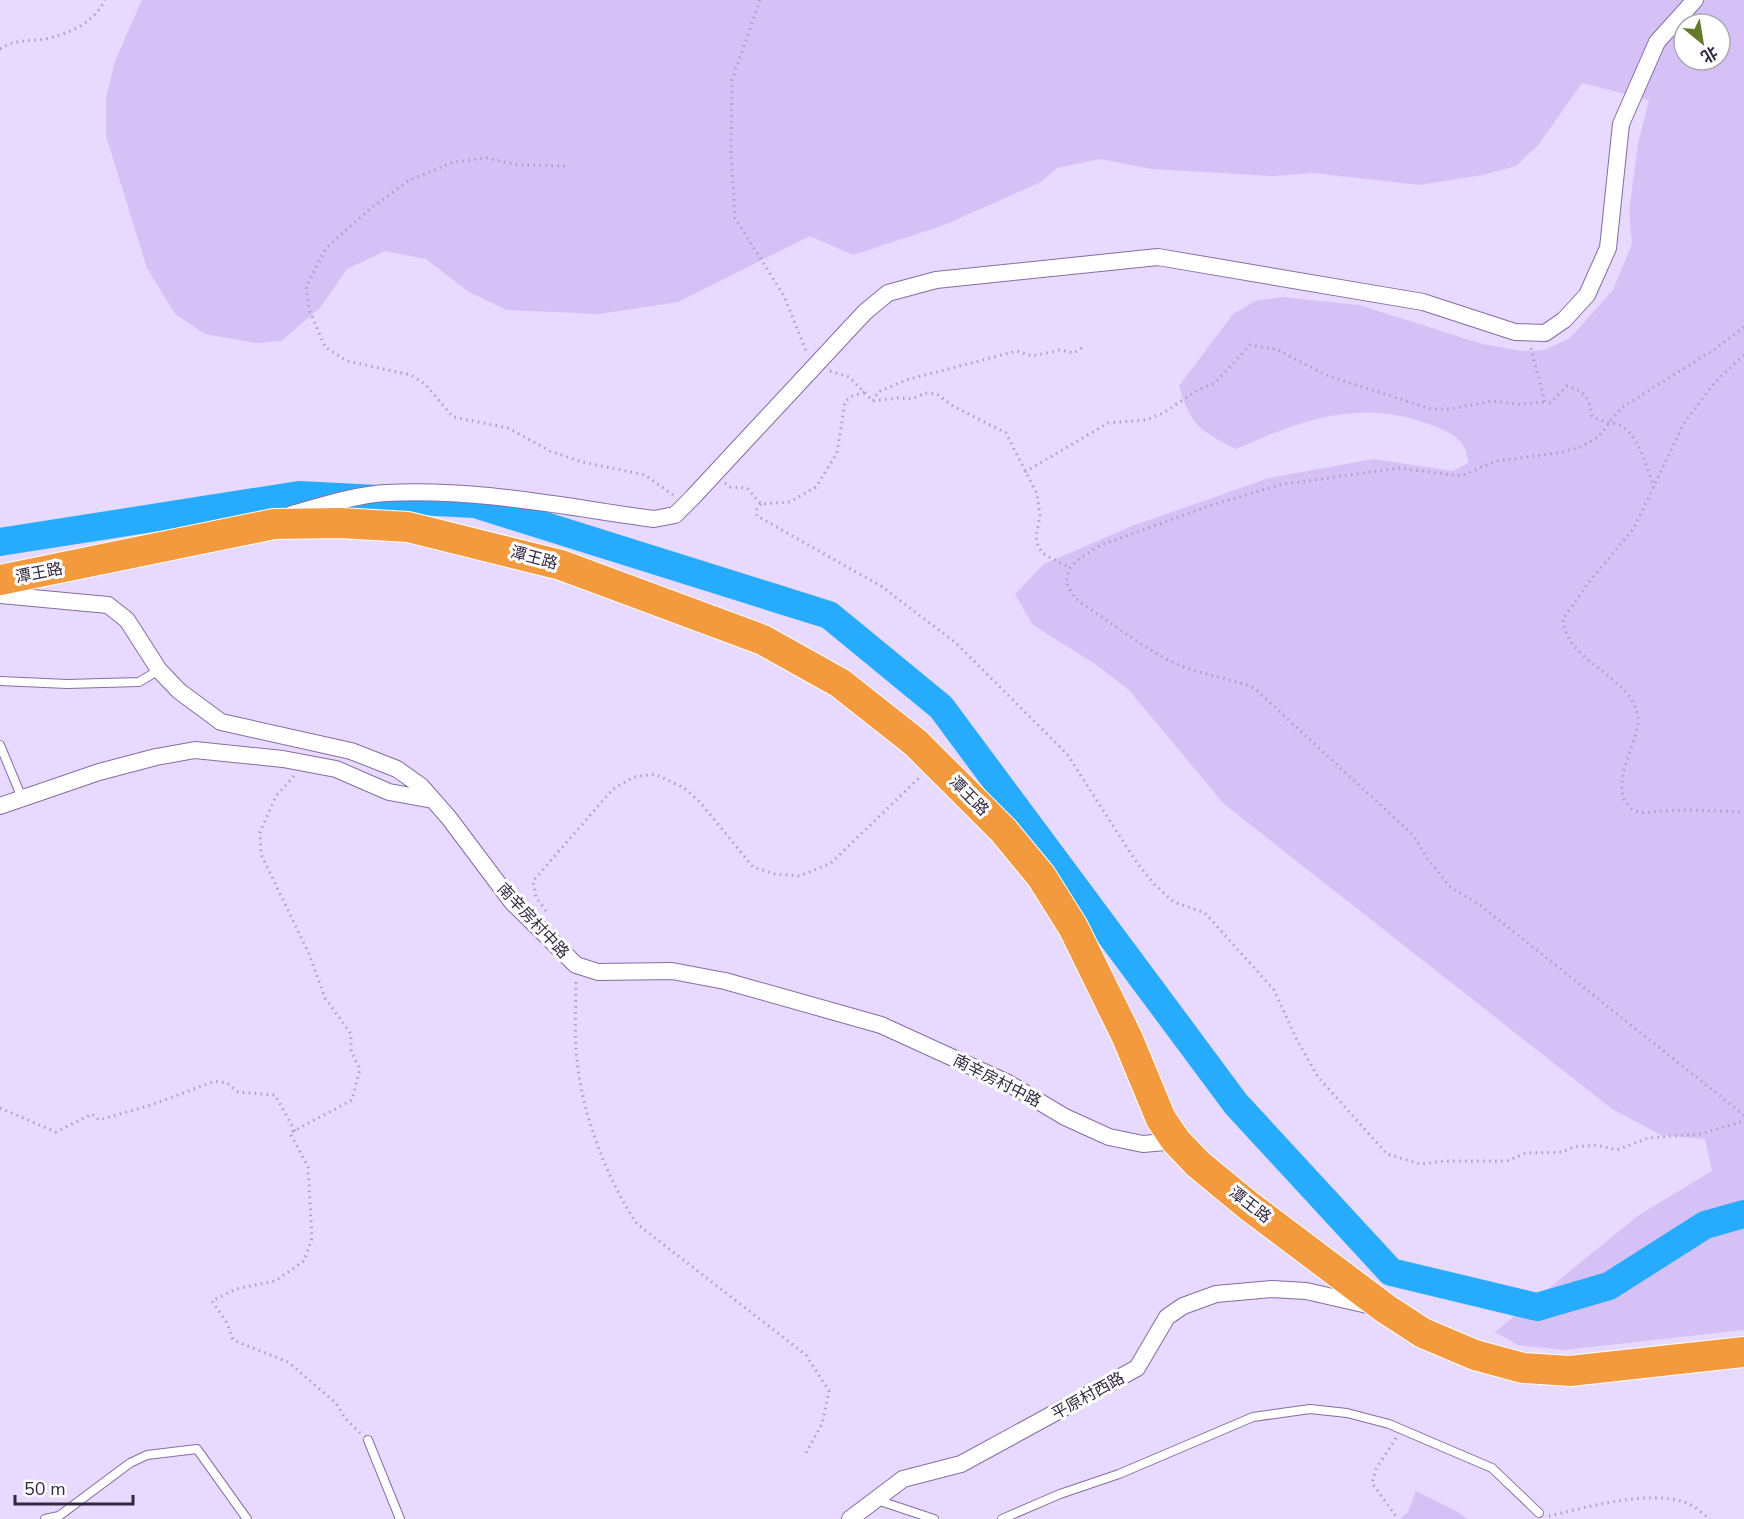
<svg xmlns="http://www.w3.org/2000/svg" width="1744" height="1519" font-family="'Nunito Sans','Noto Sans SC',sans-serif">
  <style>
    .green { fill: #d6c1f7; fill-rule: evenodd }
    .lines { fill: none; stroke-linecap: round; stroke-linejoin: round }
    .river { stroke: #27abfc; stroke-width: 28 }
    .lane-casing { stroke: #846da5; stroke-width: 10 }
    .street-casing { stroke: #846da5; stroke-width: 18 }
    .highway-casing { stroke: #fff; stroke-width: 32 }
    .path { stroke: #aca0c1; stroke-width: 3; stroke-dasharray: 1.5 4.5; stroke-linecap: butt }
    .lane { stroke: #fff; stroke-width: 8 }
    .street { stroke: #fff; stroke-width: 16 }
    .highway { stroke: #f39a3e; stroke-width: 30 }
    .labels { text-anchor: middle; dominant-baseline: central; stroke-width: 6; stroke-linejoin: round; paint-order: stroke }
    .street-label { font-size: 16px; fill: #322840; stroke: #fff }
  </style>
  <rect width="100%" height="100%" fill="#e7d9ff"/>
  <!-- green -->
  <path class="green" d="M 142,0 L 1744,0 L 1744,1330 L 1564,1350 L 1518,1345 L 1495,1332 L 1639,1215 L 1712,1171 L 1705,1139 L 1661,1135 L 1612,1109 L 1224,804 L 1129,690 L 1095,664 L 1033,625 L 1015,594 L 1044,564 L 1132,526 L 1269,478 L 1374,459 L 1453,471 L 1468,463 C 1467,441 1453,433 1434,426 C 1361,397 1304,419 1236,449 C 1199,430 1191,426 1179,386 L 1233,314 L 1255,301 L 1281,297 L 1359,305 L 1482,344 L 1522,351 L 1544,350 L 1570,338 L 1613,290 L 1632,244 L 1629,212 L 1638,144 L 1649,100 L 1582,83 L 1539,144 L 1516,166 L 1482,175 L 1419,185 L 1314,173 L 1274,176 L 1152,169 L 1100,159 L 1057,168 L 1041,182 L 944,225 L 853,255 L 810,236 L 678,302 L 599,314 L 507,310 L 469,292 L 426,259 L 385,251 L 347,269 L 320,308 L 281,341 L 256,343 L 205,334 L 175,314 L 147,268 L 106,136 L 106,97 L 115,61 ZM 1684,24 L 1720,24 L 1720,60 L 1684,60 Z
    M 1416,1491 L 1458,1512 L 1467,1519 L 1400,1519 L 1408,1512 Z"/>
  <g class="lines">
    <!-- river -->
    <path class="river" d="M 0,542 L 299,495 L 475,504 L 829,615 L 941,707 L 1236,1104 L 1391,1272 L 1537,1307 L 1609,1286 L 1705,1225 L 1744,1214"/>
    <!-- lane casing -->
    <g class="lane-casing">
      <path id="lane" d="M 0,681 L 67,684 L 139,682 L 159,670
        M 0,745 L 22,798
        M 368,1440 L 400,1519
        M 877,1500 L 934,1519
        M 45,1519 L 59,1516 L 130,1463 L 147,1455 L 197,1449 L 247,1519
        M 1002,1519 L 1060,1494 L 1119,1474 L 1253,1417 L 1310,1409 L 1347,1413 L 1389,1424 L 1492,1468 L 1539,1513"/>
    </g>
    <!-- street casing -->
    <g class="street-casing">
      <path id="street" d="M 292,514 C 321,506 355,495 386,493 C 475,488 566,507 654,519 L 675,515 L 692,498 L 865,312 L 888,293 L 936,280 L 1158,257 L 1423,302 L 1515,332 L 1545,333 L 1564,320 L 1587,295 L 1608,248 L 1621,124 L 1657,42 L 1695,0
        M 0,595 L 108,605 L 127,620 L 159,670 L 179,691 L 221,722 L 351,751 L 397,769 L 421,786 L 449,818 L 512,902 L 576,965 L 598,972 L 672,971 L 725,981 L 881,1025 L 1008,1083 L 1065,1117 L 1109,1137 L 1143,1144 L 1176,1141
        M 0,806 L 99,772 L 156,757 L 195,750 L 283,759 L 336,769 L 389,792 L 433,800
        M 850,1519 L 903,1479 L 961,1464 L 1137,1368 L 1167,1317 L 1183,1306 L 1216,1294 L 1272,1289 L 1306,1291 L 1372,1306"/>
    </g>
    <!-- highway casing -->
    <g class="highway-casing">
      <path id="highway" d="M 0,580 L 274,524 L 340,523 L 408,527 L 561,565 L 763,640 L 840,683 L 916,743 L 1003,830 L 1041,876 L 1073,927 L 1127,1037 L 1161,1119 L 1176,1141 L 1198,1164 L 1249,1206 L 1386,1309 L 1423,1333 L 1475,1355 L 1523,1368 L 1570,1371 L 1744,1352"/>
    </g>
    <!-- path -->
    <path class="path" d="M 760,0 L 732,80 L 731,153 L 735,218 L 784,296 L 807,353
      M 0,49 C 19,37 29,43 49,38 C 71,33 95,21 105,0
      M 565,166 L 518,165 L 487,158 L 453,162 L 408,181 L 371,208 L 326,248 L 306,287 L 309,309 L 325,347 L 347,361 L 411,375 L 425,384 L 453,417 L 508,428 L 550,451 L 582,462 L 645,475 L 673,495
      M 1744,327 L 1718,347 L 1621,408 L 1598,437 L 1581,447 L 1558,453 L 1496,461 L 1461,476 L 1399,468 L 1279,485 L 1209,506 L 1101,545 L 1081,557 L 1070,568 L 1066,582 L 1074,597 L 1084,605 C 1115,625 1153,656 1187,668 C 1209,676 1232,679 1254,688 L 1414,836 L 1427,858 L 1449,886 L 1480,905 L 1744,1115
      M 1531,348 L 1545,402 L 1550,403 L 1567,386 C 1585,391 1589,398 1592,416 C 1602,423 1613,421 1623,427 C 1640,439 1647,468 1654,487
      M 1744,355 L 1715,382 L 1684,423 L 1634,528 L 1589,582 L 1563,619 C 1567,663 1625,672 1637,712 C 1645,737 1604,785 1631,808 C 1633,810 1636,811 1639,812 C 1645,814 1655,811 1661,811 C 1689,809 1717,811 1744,812
      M 830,371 L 849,377 L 873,401 L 898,398 L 912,399 L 925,393 L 937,394 L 951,405 L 1006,433 L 1037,494 L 1040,516 L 1036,536 L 1038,545 L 1042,553 L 1070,568
      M 873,401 L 878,392 L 906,380 L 1017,351 L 1032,356 L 1060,350 L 1074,353 L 1083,347
      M 1025,472 L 1108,423 L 1146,420 L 1163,413 L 1198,390 L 1215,383 L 1250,345 L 1276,349 L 1326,375 L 1431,409 L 1450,409 L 1491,401 L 1519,404 L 1545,402
      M 725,483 L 730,487 L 747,488 L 761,504 L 790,502 L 816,487 L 837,453 L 845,402 L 850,397 L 865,392
      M 761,504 L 756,510 L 757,516 L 881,586 L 956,643 L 1067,754 L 1135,860 L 1154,884 L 1174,902 L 1205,913 L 1274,990 L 1297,1040 L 1318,1077 L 1387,1154 L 1420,1164 L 1445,1161 L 1507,1161 L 1526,1153 L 1563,1152 L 1573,1147 L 1596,1145 L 1617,1150 L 1648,1138 L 1700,1134 L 1744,1121
      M 294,776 L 276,796 L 260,832 L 261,854 L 309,954 L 325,998 L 351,1034 L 351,1051 L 360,1069 L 352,1100 L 290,1133 L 308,1167 L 312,1238 L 304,1261 L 275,1281 L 236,1289 L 212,1301 L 227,1323 L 233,1340 L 288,1362 L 336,1403 L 345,1418 L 360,1433
      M 546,911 L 536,897 L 533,881 L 613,789 L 634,777 L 655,774 L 684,788 L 699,801 L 753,867 L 775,874 L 800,876 L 831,863 L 919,778
      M 576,982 C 576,1008 574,1034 577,1060 C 582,1113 607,1180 637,1224 L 806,1355 L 829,1391 L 822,1424 L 806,1453
      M 0,1108 L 56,1132 L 92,1114 L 99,1120 L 151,1105 L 215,1081 L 227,1083 L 238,1092 L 275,1095 L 295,1131
      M 1396,1438 L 1376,1469 L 1372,1483 L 1398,1519
      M 1549,1516 C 1588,1507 1648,1489 1687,1503 C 1695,1506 1703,1514 1710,1519"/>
    <!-- lane -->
    <use href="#lane" class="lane"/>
    <!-- street -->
    <use href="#street" class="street"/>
    <!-- highway -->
    <use href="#highway" class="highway"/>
  </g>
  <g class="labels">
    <!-- street labels -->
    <g class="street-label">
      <text transform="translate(534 558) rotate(15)">潭王路</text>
      <text transform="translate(39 573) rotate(-11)">潭王路</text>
      <text transform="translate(969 796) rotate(45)">潭王路</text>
      <text transform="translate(533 921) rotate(47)">南辛房村中路</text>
      <text transform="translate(997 1081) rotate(27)">南辛房村中路</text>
      <text transform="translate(1250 1205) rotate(38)">潭王路</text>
      <text transform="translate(1088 1396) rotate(-29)">平原村西路</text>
    </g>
  </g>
  <!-- north arrow -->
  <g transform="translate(1702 42) rotate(150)"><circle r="28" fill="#ffffff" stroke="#ada9b3" stroke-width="1.5"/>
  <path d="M0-4.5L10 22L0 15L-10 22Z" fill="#647929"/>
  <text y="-9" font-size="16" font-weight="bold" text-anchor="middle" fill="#322840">北</text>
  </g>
  <!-- scale -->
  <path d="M15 1495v9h118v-9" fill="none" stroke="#322840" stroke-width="3"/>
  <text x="24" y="1495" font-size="18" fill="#322840" stroke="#ffffff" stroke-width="4.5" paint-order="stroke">50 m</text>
</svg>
